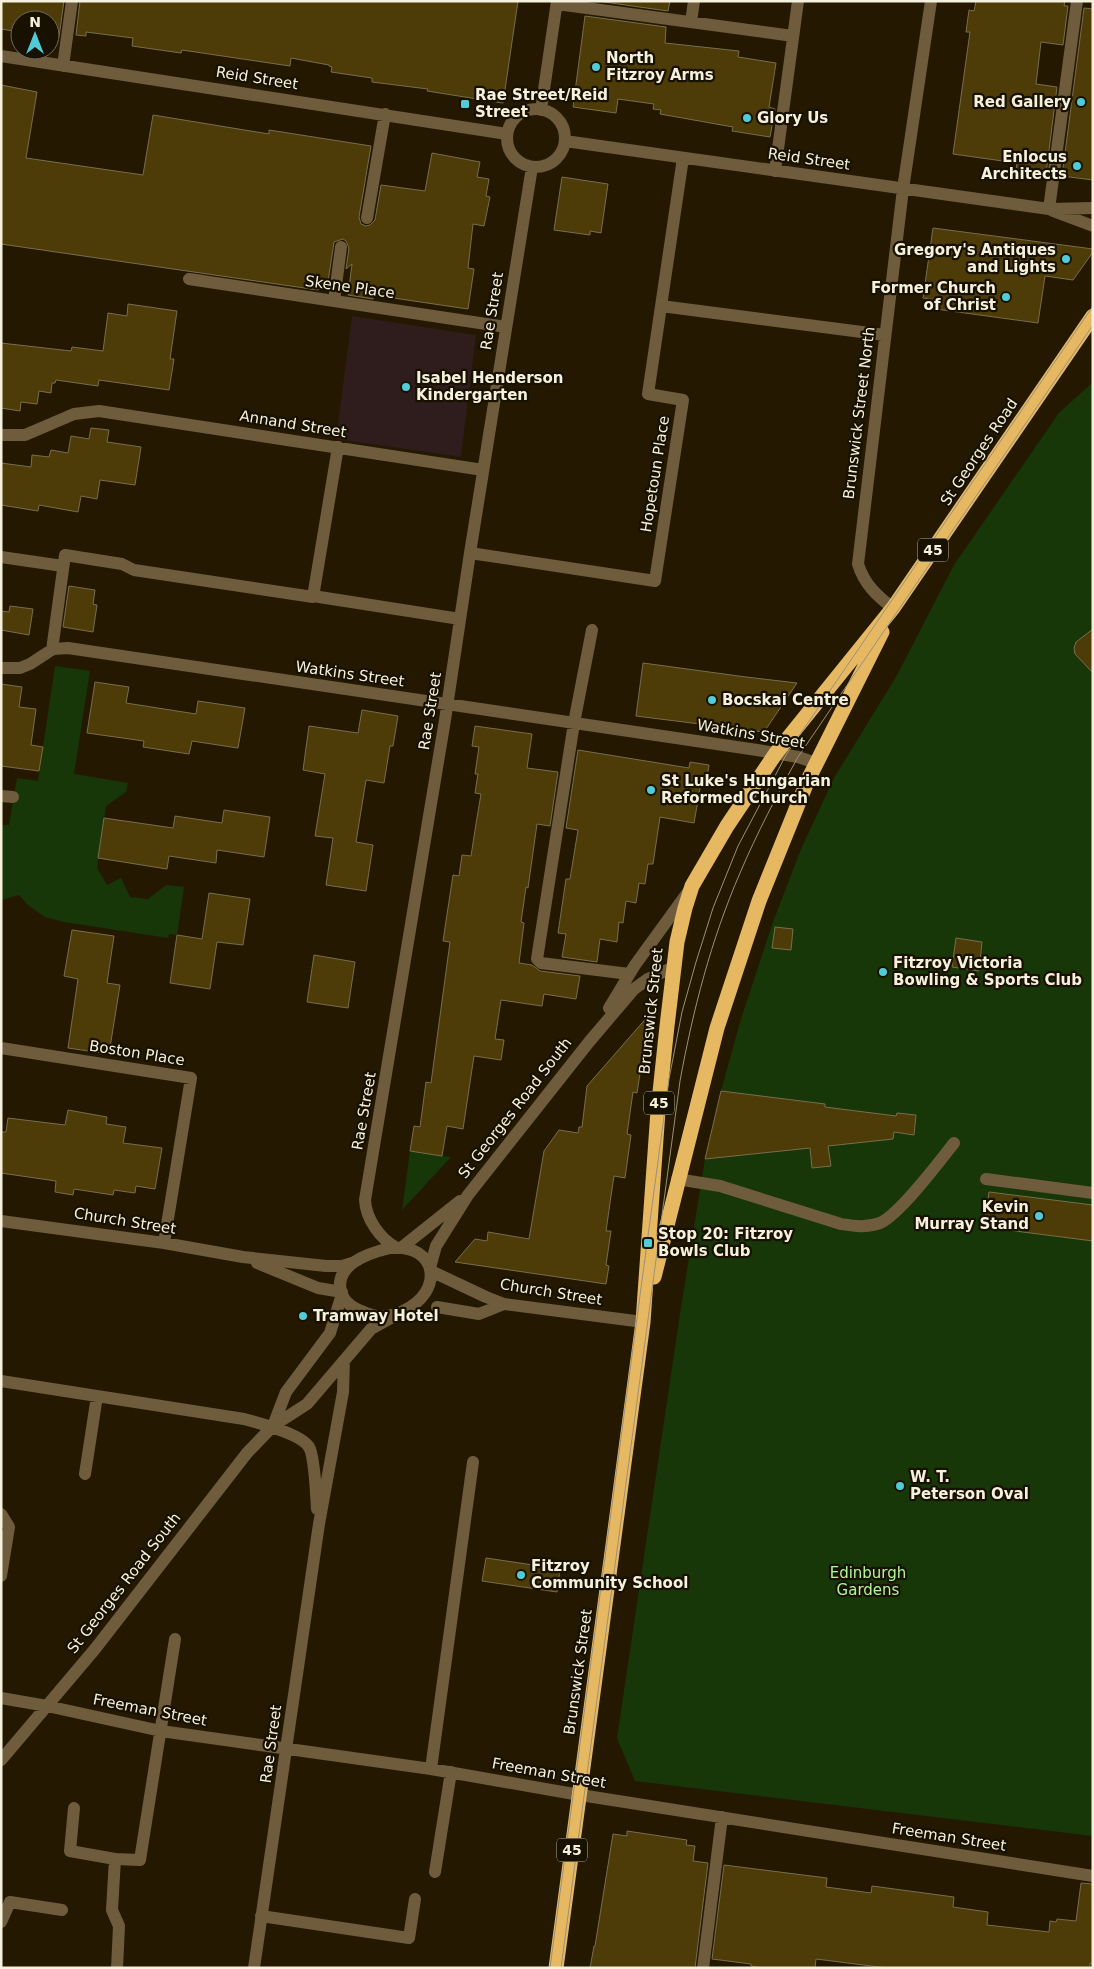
<svg xmlns="http://www.w3.org/2000/svg" width="1094" height="1969" font-family="'DejaVu Sans',sans-serif">
  <style>
    .education { fill: #2f1c1c }
    .green { fill: #173709 }
    .building { fill: #4d3c07; stroke: #796d4e }
    .lines { fill: none; stroke-linecap: round; stroke-linejoin: round }
    .minor { stroke: #6e5c3c; stroke-width: 12 }
    .highway { stroke: #e6b862; stroke-width: 15 }
    .tram { stroke: #99907b; stroke-width: 1 }
    .poi-dot { fill: #52cbd8; stroke: #181100; stroke-width: 2 }
    .labels { text-anchor: middle; dominant-baseline: central; stroke-width: 4.5; stroke-linejoin: round; paint-order: stroke }
    .shield { fill: #181100; stroke: #b3ad9b; stroke-width: 1 }
    .shield-label { font-size: 14px; font-weight: bold; fill: #f6f0de }
    .poi-label { font-size: 15px; font-weight: bold; fill: #f6f0de; stroke: #181100; text-anchor: start }
    .street-label { font-size: 15px; fill: #f6f0de; stroke: #181100 }
    .park-label { font-size: 15px; fill: #aef795; stroke: #181100 }
  </style>
  <rect width="100%" height="100%" fill="#241900"/>
  <!-- education -->
  <path class="education" d="M 352,316 L 476,335 L 461,457 L 336,439 Z"/>
  <!-- green -->
  <path class="green" d="M 1093,382 L 1093,1836 L 635,1781 L 617,1738 L 680,1314 L 705,1159 L 721,1091 L 740,1022 L 773,922 L 801,849 L 834,778 L 896,677 L 954,565 L 1059,413 Z
    M 55,666 L 90,671 L 74,774 L 128,783 L 126,792 L 106,806 L 97,868 L 107,885 L 121,878 L 130,897 L 148,899 L 166,885 L 184,887 L 177,935 L 169,934 L 168,938 L 64,922 L 45,917 L 28,905 L 19,895 L 1,900 L 1,825 L 9,825 L 17,778 L 38,781 Z
    M 410,1151 L 451,1157 L 402,1210 Z"/>
  <!-- building -->
  <path class="building" d="M 1,1 L 64,1 L 59,37 L 50,36 L 50,20 L 20,20 L 20,32 L 1,29 Z
    M 80,1 L 518,1 L 503,103 L 427,91 L 428,89 L 372,82 L 372,78 L 331,72 L 332,67 L 329,66 L 329,65 L 291,58 L 290,66 L 182,50 L 181,53 L 132,46 L 133,38 L 86,32 L 86,36 L 76,35 Z
    M 597,1 L 670,1 L 668,11 Z
    M 976,1 L 1065,1 L 1064,6 L 1068,6 L 1063,45 L 1041,42 L 1036,84 L 1057,87 L 1046,174 L 1016,170 L 1017,163 L 953,154 L 970,32 L 966,32 L 969,10 L 974,11 Z
    M 1084,8 L 1093,9 L 1093,180 L 1062,176 Z
    M 585,16 L 666,27 L 665,43 L 739,51 L 738,57 L 776,63 L 769,107 L 775,109 L 770,137 L 732,131 L 733,127 L 660,114 L 661,110 L 653,109 L 654,104 L 618,99 L 616,113 L 573,107 Z
    M 1,85 L 37,92 L 26,158 L 143,175 L 153,115 L 269,134 L 269,130 L 371,146 L 359,217 L 361,224 L 366,226 L 370,225 L 375,220 L 381,185 L 425,191 L 432,153 L 480,162 L 477,177 L 489,179 L 486,196 L 490,197 L 484,226 L 473,224 L 468,268 L 474,269 L 468,309 L 373,295 L 373,299 L 348,295 L 352,264 L 346,269 L 349,248 L 346,241 L 343,239 L 334,242 L 328,282 L 318,290 L 1,244 Z
    M 562,177 L 608,184 L 601,233 L 590,231 L 590,235 L 554,230 Z
    M 933,228 L 1093,249 L 1093,252 L 1073,280 L 1045,276 L 1038,323 L 936,309 L 937,300 L 923,298 Z
    M 128,304 L 177,311 L 170,359 L 174,359 L 169,390 L 99,380 L 98,386 L 56,380 L 55,383 L 52,383 L 51,393 L 39,391 L 37,404 L 21,402 L 20,411 L 1,408 L 1,343 L 71,351 L 72,347 L 103,351 L 108,313 L 127,316 Z
    M 91,428 L 109,430 L 107,442 L 141,447 L 135,485 L 100,480 L 97,499 L 81,496 L 78,512 L 39,505 L 38,511 L 1,505 L 1,463 L 31,467 L 32,455 L 49,457 L 51,450 L 68,453 L 71,436 L 89,439 Z
    M 69,586 L 95,590 L 93,604 L 97,605 L 93,632 L 63,627 Z
    M 10,606 L 33,609 L 29,635 L 1,630 L 1,611 L 9,612 Z
    M 1093,629 L 1093,673 L 1075,654 L 1074,648 L 1076,642 Z
    M 643,663 L 746,677 L 797,683 L 764,732 L 636,716 Z
    M 95,682 L 129,687 L 126,703 L 196,714 L 198,701 L 245,708 L 238,748 L 192,741 L 189,754 L 143,747 L 144,741 L 87,733 Z
    M 1,684 L 22,687 L 19,707 L 36,709 L 31,745 L 43,747 L 39,771 L 1,766 Z
    M 362,710 L 398,716 L 393,746 L 390,746 L 384,783 L 366,780 L 356,842 L 373,845 L 366,891 L 326,885 L 333,838 L 315,836 L 325,774 L 303,770 L 309,726 L 358,733 Z
    M 475,726 L 532,734 L 527,768 L 558,772 L 550,826 L 537,824 L 528,888 L 526,887 L 521,922 L 524,923 L 519,963 L 532,965 L 540,971 L 580,976 L 576,999 L 544,994 L 542,1006 L 501,1000 L 495,1039 L 504,1040 L 501,1060 L 474,1056 L 463,1129 L 447,1126 L 442,1156 L 410,1151 L 414,1126 L 420,1127 L 426,1082 L 431,1083 L 450,942 L 443,941 L 453,875 L 459,876 L 462,855 L 471,856 L 476,824 L 481,794 L 475,793 L 478,774 L 475,774 L 479,747 L 472,746 Z
    M 578,750 L 689,768 L 690,762 L 709,765 L 706,784 L 701,783 L 694,823 L 660,817 L 653,864 L 648,864 L 645,884 L 639,883 L 636,903 L 626,901 L 623,923 L 619,922 L 617,942 L 600,939 L 597,962 L 562,957 L 566,934 L 558,933 L 566,879 L 570,879 L 578,830 L 566,828 Z
    M 224,810 L 270,817 L 264,857 L 217,850 L 216,863 L 169,856 L 167,869 L 98,858 L 104,818 L 173,828 L 175,816 L 222,823 Z
    M 209,893 L 250,899 L 243,945 L 217,942 L 210,989 L 170,983 L 177,935 L 202,939 Z
    M 775,927 L 793,929 L 791,950 L 772,948 Z
    M 72,930 L 114,936 L 107,983 L 120,985 L 109,1054 L 68,1048 L 78,979 L 64,976 Z
    M 956,938 L 982,942 L 979,971 L 952,967 Z
    M 314,955 L 355,962 L 348,1008 L 307,1002 Z
    M 649,1015 L 637,1093 L 633,1092 L 627,1134 L 631,1135 L 625,1178 L 614,1176 L 611,1196 L 606,1231 L 611,1231 L 606,1265 L 609,1266 L 606,1284 L 455,1262 L 475,1239 L 487,1241 L 488,1232 L 529,1239 L 544,1151 L 559,1130 L 578,1133 L 579,1127 L 582,1127 L 587,1086 Z
    M 721,1091 L 825,1104 L 825,1107 L 896,1116 L 897,1113 L 916,1115 L 914,1135 L 894,1132 L 893,1139 L 828,1146 L 831,1166 L 812,1168 L 810,1148 L 705,1159 Z
    M 68,1110 L 107,1117 L 106,1124 L 126,1127 L 123,1143 L 162,1148 L 155,1189 L 136,1186 L 135,1193 L 114,1190 L 113,1195 L 74,1189 L 73,1195 L 55,1192 L 56,1181 L 1,1173 L 1,1132 L 6,1132 L 8,1118 L 65,1125 Z
    M 989,1192 L 1093,1205 L 1093,1241 L 984,1227 Z
    M 486,1558 L 560,1569 L 557,1592 L 482,1581 Z
    M 627,1831 L 687,1840 L 686,1845 L 695,1846 L 693,1861 L 708,1863 L 695,1968 L 590,1968 L 594,1946 L 595,1946 L 613,1834 L 627,1836 Z
    M 724,1865 L 827,1878 L 826,1887 L 871,1893 L 872,1886 L 954,1897 L 953,1907 L 988,1912 L 987,1925 L 1049,1932 L 1050,1921 L 1056,1922 L 1057,1919 L 1076,1921 L 1081,1883 L 1093,1884 L 1093,1964 L 1090,1963 L 1090,1968 L 887,1968 L 816,1959 L 815,1968 L 763,1968 L 751,1966 L 751,1964 L 712,1959 Z"/>
  <g class="lines">
    <!-- minor -->
    <path class="minor" d="M 557,4 L 793,36
      M 691,22 L 694,1
      M 1,56 L 507,134
      M 63,66 L 72,1
      M507 138a29 29 0 1 1 58 0a29 29 0 1 1-58 0Z
      M 541,110 L 557,1
      M 565,141 L 1049,209 L 1093,208
      M 775,171 L 798,1
      M 1049,209 L 1077,1
      M 1053,211 L 1093,226
      M 367,218 L 385,114
      M 189,279 L 506,327
      M 334,301 L 341,247
      M 661,306 L 885,335
      M 1,435 L 25,435 L 74,414 L 99,411 L 483,470
      M 470,553 L 655,581 L 683,400 L 648,394 L 683,158
      M 1,557 L 63,566
      M 313,596 L 460,619
      M 893,608 C 877,596 864,584 858,564 L 903,189 L 931,1
      M 592,630 L 574,723 L 537,959 L 541,963 L 629,974
      M 52,650 L 65,555 L 122,564 L 134,570 L 313,597 L 338,447
      M 1,668 L 20,668 L 30,664 L 53,649 L 68,648 L 757,750 L 798,757 L 816,763
      M 1,796 L 13,797
      M 609,1008 L 635,965 L 688,892
      M 1,1048 L 191,1078 L 164,1243
      M 677,1179 L 720,1186 L 841,1224 C 854,1226 866,1228 880,1223 C 899,1215 940,1161 954,1143
      M 986,1179 L 1093,1193
      M 1,1221 L 164,1243 L 243,1257 L 326,1266 L 342,1266 L 352,1263
      M 390,1248 C 438,1243 445,1292 403,1311 C 391,1317 379,1318 366,1313 C 357,1310 346,1304 342,1295 C 331,1265 369,1253 390,1248 Z
      M 397,1248 C 380,1239 366,1219 365,1200 L 445,720 L 470,553 L 532,167
      M 401,1248 L 460,1201
      M 257,1263 L 318,1288 L 342,1292
      M 430,1268 L 436,1246 L 468,1195 L 589,1042 L 634,989 L 648,979 L 674,967
      M 431,1271 L 486,1297 L 504,1304 L 643,1322
      M 437,1307 L 479,1314 L 504,1304
      M 1,1381 L 244,1419 C 259,1423 301,1434 309,1447 C 315,1457 316,1496 317,1509
      M 273,1426 L 286,1392 L 330,1333 L 342,1294
      M 85,1474 L 97,1396
      M 1,1514 L 9,1527 L 1,1576
      M 1,1698 L 47,1706 L 161,1731 L 431,1769 L 574,1794 L 1093,1876
      M 1,1760 L 95,1649 L 247,1453 L 273,1426 L 307,1404 L 371,1329 L 398,1314
      M 431,1769 L 473,1462
      M 74,1808 L 70,1851 L 115,1859 L 112,1910 L 119,1926 L 117,1968
      M 115,1859 L 140,1860 L 175,1639
      M 435,1872 L 451,1772
      M 261,1916 L 409,1938 L 415,1899
      M 1,1922 L 10,1902 L 62,1910
      M 254,1968 L 319,1524 L 343,1392 L 344,1361
      M 703,1968 L 722,1817"/>
    <!-- highway -->
    <path class="highway" d="M 654,1277 L 717,1028 L 759,901 L 807,782 L 882,632
      M 556,1968 L 643,1322 L 658,1111 L 667,1026 L 677,942 L 685,908 L 692,886 L 727,826 L 776,753 L 893,608 L 1093,316"/>
    <!-- tram -->
    <path class="tram" d="M 550,1968 L 669,1079 L 682,1012 L 696,962 L 713,908 L 738,846 L 786,755 L 1093,306
      M 561,1968 L 680,1081 C 693,1010 711,940 740,873 C 757,833 777,795 798,757 L 1093,325"/>
  </g>
  <!-- markers -->
  <g class="poi-dot">
    <circle cx="596" cy="67" r="5"/>
    <circle cx="1081" cy="102" r="5"/>
    <rect x="460" y="99" width="10" height="10" rx="2.5"/>
    <circle cx="747" cy="118" r="5"/>
    <circle cx="1077" cy="166" r="5"/>
    <circle cx="1066" cy="259" r="5"/>
    <circle cx="1006" cy="297" r="5"/>
    <circle cx="406" cy="387" r="5"/>
    <circle cx="712" cy="700" r="5"/>
    <circle cx="651" cy="790" r="5"/>
    <circle cx="883" cy="972" r="5"/>
    <circle cx="1039" cy="1216" r="5"/>
    <rect x="643" y="1238" width="10" height="10" rx="2.5"/>
    <circle cx="303" cy="1316" r="5"/>
    <circle cx="900" cy="1486" r="5"/>
    <circle cx="521" cy="1575" r="5"/>
  </g>
  <g class="labels">
    <!-- shield labels -->
    <g class="shield">
      <rect x="918" y="538.5" width="30" height="23" rx="4"/>
      <rect x="644" y="1091.5" width="30" height="23" rx="4"/>
      <rect x="557" y="1838.5" width="30" height="23" rx="4"/>
    </g>
    <g class="shield-label">
      <text x="933" y="550">45</text>
      <text x="659" y="1103">45</text>
      <text x="572" y="1850">45</text>
    </g>
    <!-- poi labels -->
    <g class="poi-label">
      <text x="606" y="58">North<tspan x="606" dy="17">Fitzroy Arms</tspan></text>
      <text x="475" y="95">Rae Street/Reid<tspan x="475" dy="17">Street</tspan></text>
      <text x="1071" y="102" text-anchor="end">Red Gallery</text>
      <text x="757" y="118">Glory Us</text>
      <text x="1067" y="157" text-anchor="end">Enlocus<tspan x="1067" dy="17">Architects</tspan></text>
      <text x="1056" y="250" text-anchor="end">Gregory's Antiques<tspan x="1056" dy="17">and Lights</tspan></text>
      <text x="996" y="288" text-anchor="end">Former Church<tspan x="996" dy="17">of Christ</tspan></text>
      <text x="416" y="378">Isabel Henderson<tspan x="416" dy="17">Kindergarten</tspan></text>
      <text x="722" y="700">Bocskai Centre</text>
      <text x="661" y="781">St Luke's Hungarian<tspan x="661" dy="17">Reformed Church</tspan></text>
      <text x="893" y="963">Fitzroy Victoria<tspan x="893" dy="17">Bowling &amp; Sports Club</tspan></text>
      <text x="1029" y="1207" text-anchor="end">Kevin<tspan x="1029" dy="17">Murray Stand</tspan></text>
      <text x="658" y="1234">Stop 20: Fitzroy<tspan x="658" dy="17">Bowls Club</tspan></text>
      <text x="313" y="1316">Tramway Hotel</text>
      <text x="910" y="1477">W. T.<tspan x="910" dy="17">Peterson Oval</tspan></text>
      <text x="531" y="1566">Fitzroy<tspan x="531" dy="17">Community School</tspan></text>
    </g>
    <!-- street labels -->
    <g class="street-label">
      <text transform="translate(257 78) rotate(9)">Reid Street</text>
      <text transform="translate(809 159) rotate(8)">Reid Street</text>
      <text transform="translate(350 287) rotate(8)">Skene Place</text>
      <text transform="translate(492 311) rotate(-81)">Rae Street</text>
      <text transform="translate(859 413) rotate(-83)">Brunswick Street North</text>
      <text transform="translate(293 424) rotate(9)">Annand Street</text>
      <text transform="translate(979 452) rotate(-56)">St Georges Road</text>
      <text transform="translate(655 474) rotate(-81)">Hopetoun Place</text>
      <text transform="translate(350 674) rotate(8)">Watkins Street</text>
      <text transform="translate(430 711) rotate(-81)">Rae Street</text>
      <text transform="translate(751 734) rotate(10)">Watkins Street</text>
      <text transform="translate(651 1011) rotate(-84)">Brunswick Street</text>
      <text transform="translate(137 1053) rotate(9)">Boston Place</text>
      <text transform="translate(515 1108) rotate(-52)">St Georges Road South</text>
      <text transform="translate(364 1111) rotate(-80)">Rae Street</text>
      <text transform="translate(125 1221) rotate(9)">Church Street</text>
      <text transform="translate(551 1292) rotate(9)">Church Street</text>
      <text transform="translate(124 1583) rotate(-52)">St Georges Road South</text>
      <text transform="translate(578 1672) rotate(-82)">Brunswick Street</text>
      <text transform="translate(150 1710) rotate(11)">Freeman Street</text>
      <text transform="translate(271 1744) rotate(-82)">Rae Street</text>
      <text transform="translate(549 1773) rotate(10)">Freeman Street</text>
      <text transform="translate(949 1837) rotate(9)">Freeman Street</text>
    </g>
    <!-- park labels -->
    <g class="park-label">
      <text x="868" y="1573">Edinburgh<tspan x="868" dy="17">Gardens</tspan></text>
    </g>
  </g>
  <!-- border -->
  <rect width="1094" height="1969" fill="none" stroke="#f6f0de" stroke-width="5"/>
  <!-- north arrow -->
  <g transform="translate(35 35)"><circle r="24" fill="#181100" stroke="#716a59"/>
  <path d="M0-4L9 19L0 12L-9 19Z" fill="#52cbd8"/>
  <text y="-8" font-size="14" font-weight="bold" text-anchor="middle" fill="#f6f0de">N</text>
  </g>
</svg>
